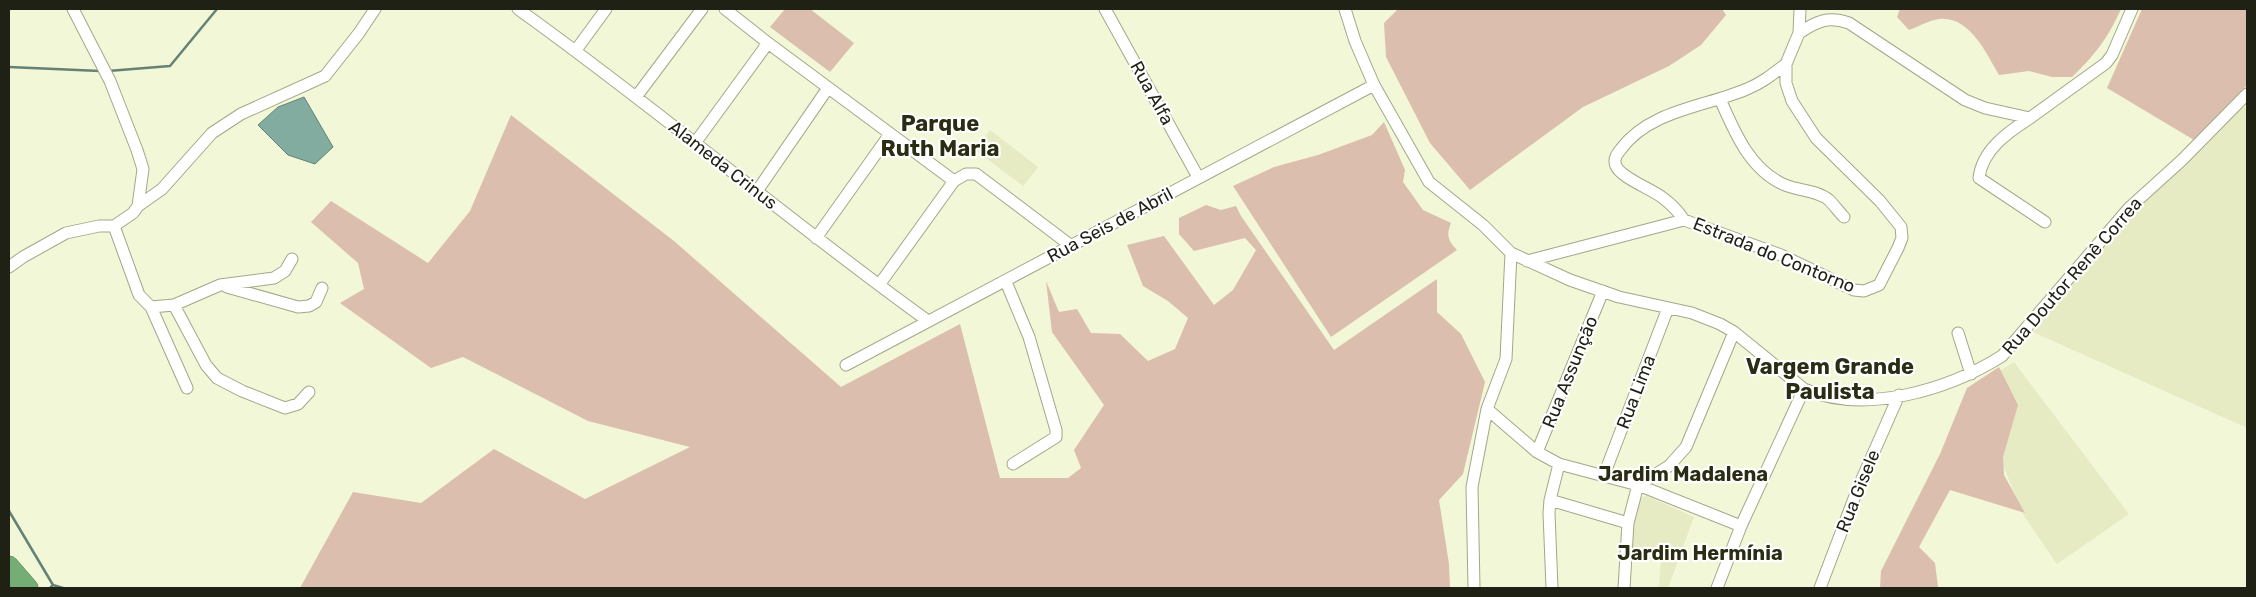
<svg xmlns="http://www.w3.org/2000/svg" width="2256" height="597" font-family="Rubik,sans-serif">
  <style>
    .built { fill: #e6ebc4 }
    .green { fill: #dbbead }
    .water { fill: #81ac9f; stroke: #648276 }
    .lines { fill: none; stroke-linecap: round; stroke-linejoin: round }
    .stream { stroke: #648276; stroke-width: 2.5 }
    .minor-casing { stroke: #a3a789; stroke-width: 13 }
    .highway-casing { stroke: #577d53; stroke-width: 19 }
    .minor { stroke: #fff; stroke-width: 11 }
    .highway { stroke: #75ae74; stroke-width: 18 }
    .labels { text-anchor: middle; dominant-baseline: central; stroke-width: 4.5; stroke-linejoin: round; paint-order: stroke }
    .street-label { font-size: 18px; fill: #1f2115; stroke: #fff }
    .quarter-label { font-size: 20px; font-weight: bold; fill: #2a2d13; stroke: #fff }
    .district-label { font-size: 22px; font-weight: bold; fill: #2a2d13; stroke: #fff }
  </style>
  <rect width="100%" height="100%" fill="#f2f7d7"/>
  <!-- built -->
  <path class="built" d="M 2242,107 L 2247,108 L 2247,428 L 2033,332 L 2122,215 Z
    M 990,130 L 1038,167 L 1023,186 L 975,150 Z
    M 2014,362 L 2129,514 L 2057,564 L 2024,516 L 1971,389 Z
    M 1647,496 L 1694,517 L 1668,588 L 1659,588 L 1661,559 L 1631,559 L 1632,530 L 1638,504 L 1642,497 Z"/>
  <!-- green -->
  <path class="green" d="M 785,9 L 810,9 L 854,43 L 830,72 L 770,27 Z
    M 1398,9 L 1722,9 L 1726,15 L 1701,45 L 1669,66 L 1583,107 L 1470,190 L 1430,143 L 1386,57 L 1384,23 Z
    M 1900,9 L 2121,9 C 2108,38 2095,55 2072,77 L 2052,77 L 2029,71 L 1999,75 C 1986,53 1970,16 1939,19 C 1929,20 1918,27 1909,30 L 1897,17 Z
    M 2142,9 L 2247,9 L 2247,85 L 2194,140 L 2107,88 Z
    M 511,115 L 674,241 L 841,387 L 960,324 L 1000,478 L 1068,478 L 1081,468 L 1074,450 L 1104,405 L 1052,332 L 1046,281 L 1059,312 L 1077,309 L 1091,333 L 1120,334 L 1148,361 L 1175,349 L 1188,318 L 1168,301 L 1143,286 L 1127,245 L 1164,236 L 1214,305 L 1233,290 L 1256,250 L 1245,238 L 1194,251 L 1179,234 L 1179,218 L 1206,205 L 1221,210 L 1236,206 L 1241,216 L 1334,350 L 1437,279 L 1437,312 L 1461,334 L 1485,382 L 1463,474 L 1439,500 L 1449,564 L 1450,588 L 300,588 L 353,492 L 421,503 L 494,449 L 585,499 L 690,447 L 588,421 L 463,357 L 431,368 L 340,303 L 364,289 L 358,263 L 311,222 L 331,201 L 428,263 L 470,211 Z
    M 1384,122 L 1405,170 L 1403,182 L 1423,210 L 1451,223 C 1446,236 1448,240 1457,250 L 1331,337 L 1233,186 L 1274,167 L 1318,155 L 1372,135 Z
    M 1999,367 L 2018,405 L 2003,457 L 2004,475 L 2025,513 L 1950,490 L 1919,547 L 1935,563 L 1938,587 L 1941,588 L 1880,588 L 1881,571 L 1940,454 L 1967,388 Z"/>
  <!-- water -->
  <path class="water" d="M 304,97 L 333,147 L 315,164 L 288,155 L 258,125 L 278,107 Z"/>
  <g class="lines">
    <!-- stream -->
    <path class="stream" d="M 9,67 L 100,71
      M 108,71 L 170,66 L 217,9
      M 9,511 L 53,585 L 50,588
      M 53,585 L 63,588"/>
    <!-- minor casing -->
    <g class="minor-casing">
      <path id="minor" d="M 73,9 L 110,81 L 137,150 L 143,169 L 138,206
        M 518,9 C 658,109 789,221 928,321
        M 725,9 L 768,43 L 954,181
        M 1105,9 L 1198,177
        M 1345,9 L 1355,41 L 1374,85 L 1429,182 L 1483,225 L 1511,253 L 1570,280 L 1619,297 L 1692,313 L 1720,324 L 1734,332 L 1804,389 C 1865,415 1948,390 2002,356 L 2129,208 L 2182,160 L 2247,94
        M 1799,33 C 1817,21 1828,16 1849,23 L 1965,100 L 1985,108 L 2030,118 L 2106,63 L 2112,55 L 2132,9
        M 576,50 L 606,9
        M 636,97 L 702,9
        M 1720,99 C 1735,133 1750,170 1785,185 C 1799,191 1817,190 1829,200 C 1834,205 1839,212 1844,217
        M 2030,118 C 2008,132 1982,150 1979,178 L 2045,222
        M 695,143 L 768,43
        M 757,191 L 828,88
        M 1684,220 C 1678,211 1671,204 1663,198 C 1652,189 1621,178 1616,166 C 1613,159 1617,154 1621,149 C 1650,110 1705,107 1747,89 C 1762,83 1773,74 1786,64
        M 114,226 L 139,295 L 151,307 L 187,388
        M 816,238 L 890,134
        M 1527,261 L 1684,220 L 1781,255 L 1854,290 L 1864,291 L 1879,285 L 1898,248 L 1902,238 L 1901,227 L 1880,201 L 1816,138 L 1792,101 L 1786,83 L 1786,64 L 1799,33 L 1800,9
        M 9,267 L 23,257 L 66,233 L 99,226 L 114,226 L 133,213 L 138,206 L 162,189 L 212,133 L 241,114 L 325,76 L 359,33 L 375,9
        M 1006,282 L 1029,337 L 1056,430 L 1056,437 L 1013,464
        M 879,285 L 954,181 L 966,174 L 976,174 L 1070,245
        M 227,287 L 298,307 L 309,306 L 316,302 L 322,288
        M 174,305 L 206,365 L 217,378 L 242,391 L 285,408 L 298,404 L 309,392
        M 151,307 L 174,305 L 220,285 L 274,278 L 285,271 L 292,259
        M 1958,333 L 1971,374
        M 846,365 L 1374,85
        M 1487,409 L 1537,452 L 1559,464 L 1638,485 L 1741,526
        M 1537,452 L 1603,291
        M 1604,475 L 1668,308
        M 1638,485 L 1669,466 L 1686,447 L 1734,332
        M 1550,500 L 1628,523
        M 1474,588 L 1472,487 L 1487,409 L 1506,359 L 1511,253
        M 1552,588 L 1549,513 L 1550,500 L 1559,464
        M 1624,588 L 1628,523 L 1638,485
        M 1717,588 L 1741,526 L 1804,389
        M 1820,588 L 1858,488 L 1899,395"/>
    </g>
    <!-- highway casing -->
    <g class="highway-casing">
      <path id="highway" d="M 9,565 L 29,588
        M 9,586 L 11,588"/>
    </g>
    <!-- minor -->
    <use href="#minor" class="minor"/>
    <!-- highway -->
    <use href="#highway" class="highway"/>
  </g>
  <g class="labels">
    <!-- street labels -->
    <g class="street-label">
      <text transform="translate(1152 93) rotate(61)">Rua Alfa</text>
      <text transform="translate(723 165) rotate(38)">Alameda Crinus</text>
      <text transform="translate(1110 225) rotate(-28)">Rua Seis de Abril</text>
      <text transform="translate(1774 255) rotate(22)">Estrada do Contorno</text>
      <text transform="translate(2072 276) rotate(-49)">Rua Doutor Renê Correa</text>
      <text transform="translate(1570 372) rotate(-68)">Rua Assunção</text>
      <text transform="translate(1636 392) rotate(-69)">Rua Lima</text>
      <text transform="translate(1858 491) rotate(-68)">Rua Gisele</text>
    </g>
    <!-- quarter labels -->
    <g class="quarter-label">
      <text x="1683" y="474">Jardim Madalena</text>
      <text x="1700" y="553">Jardim Hermínia</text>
    </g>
    <!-- district labels -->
    <g class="district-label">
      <text x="940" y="123">Parque<tspan x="940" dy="25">Ruth Maria</tspan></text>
      <text x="1830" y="366">Vargem Grande<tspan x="1830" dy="25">Paulista</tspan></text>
    </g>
  </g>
  <!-- border -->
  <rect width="2256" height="597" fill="none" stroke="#1f2115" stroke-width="20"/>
</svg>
